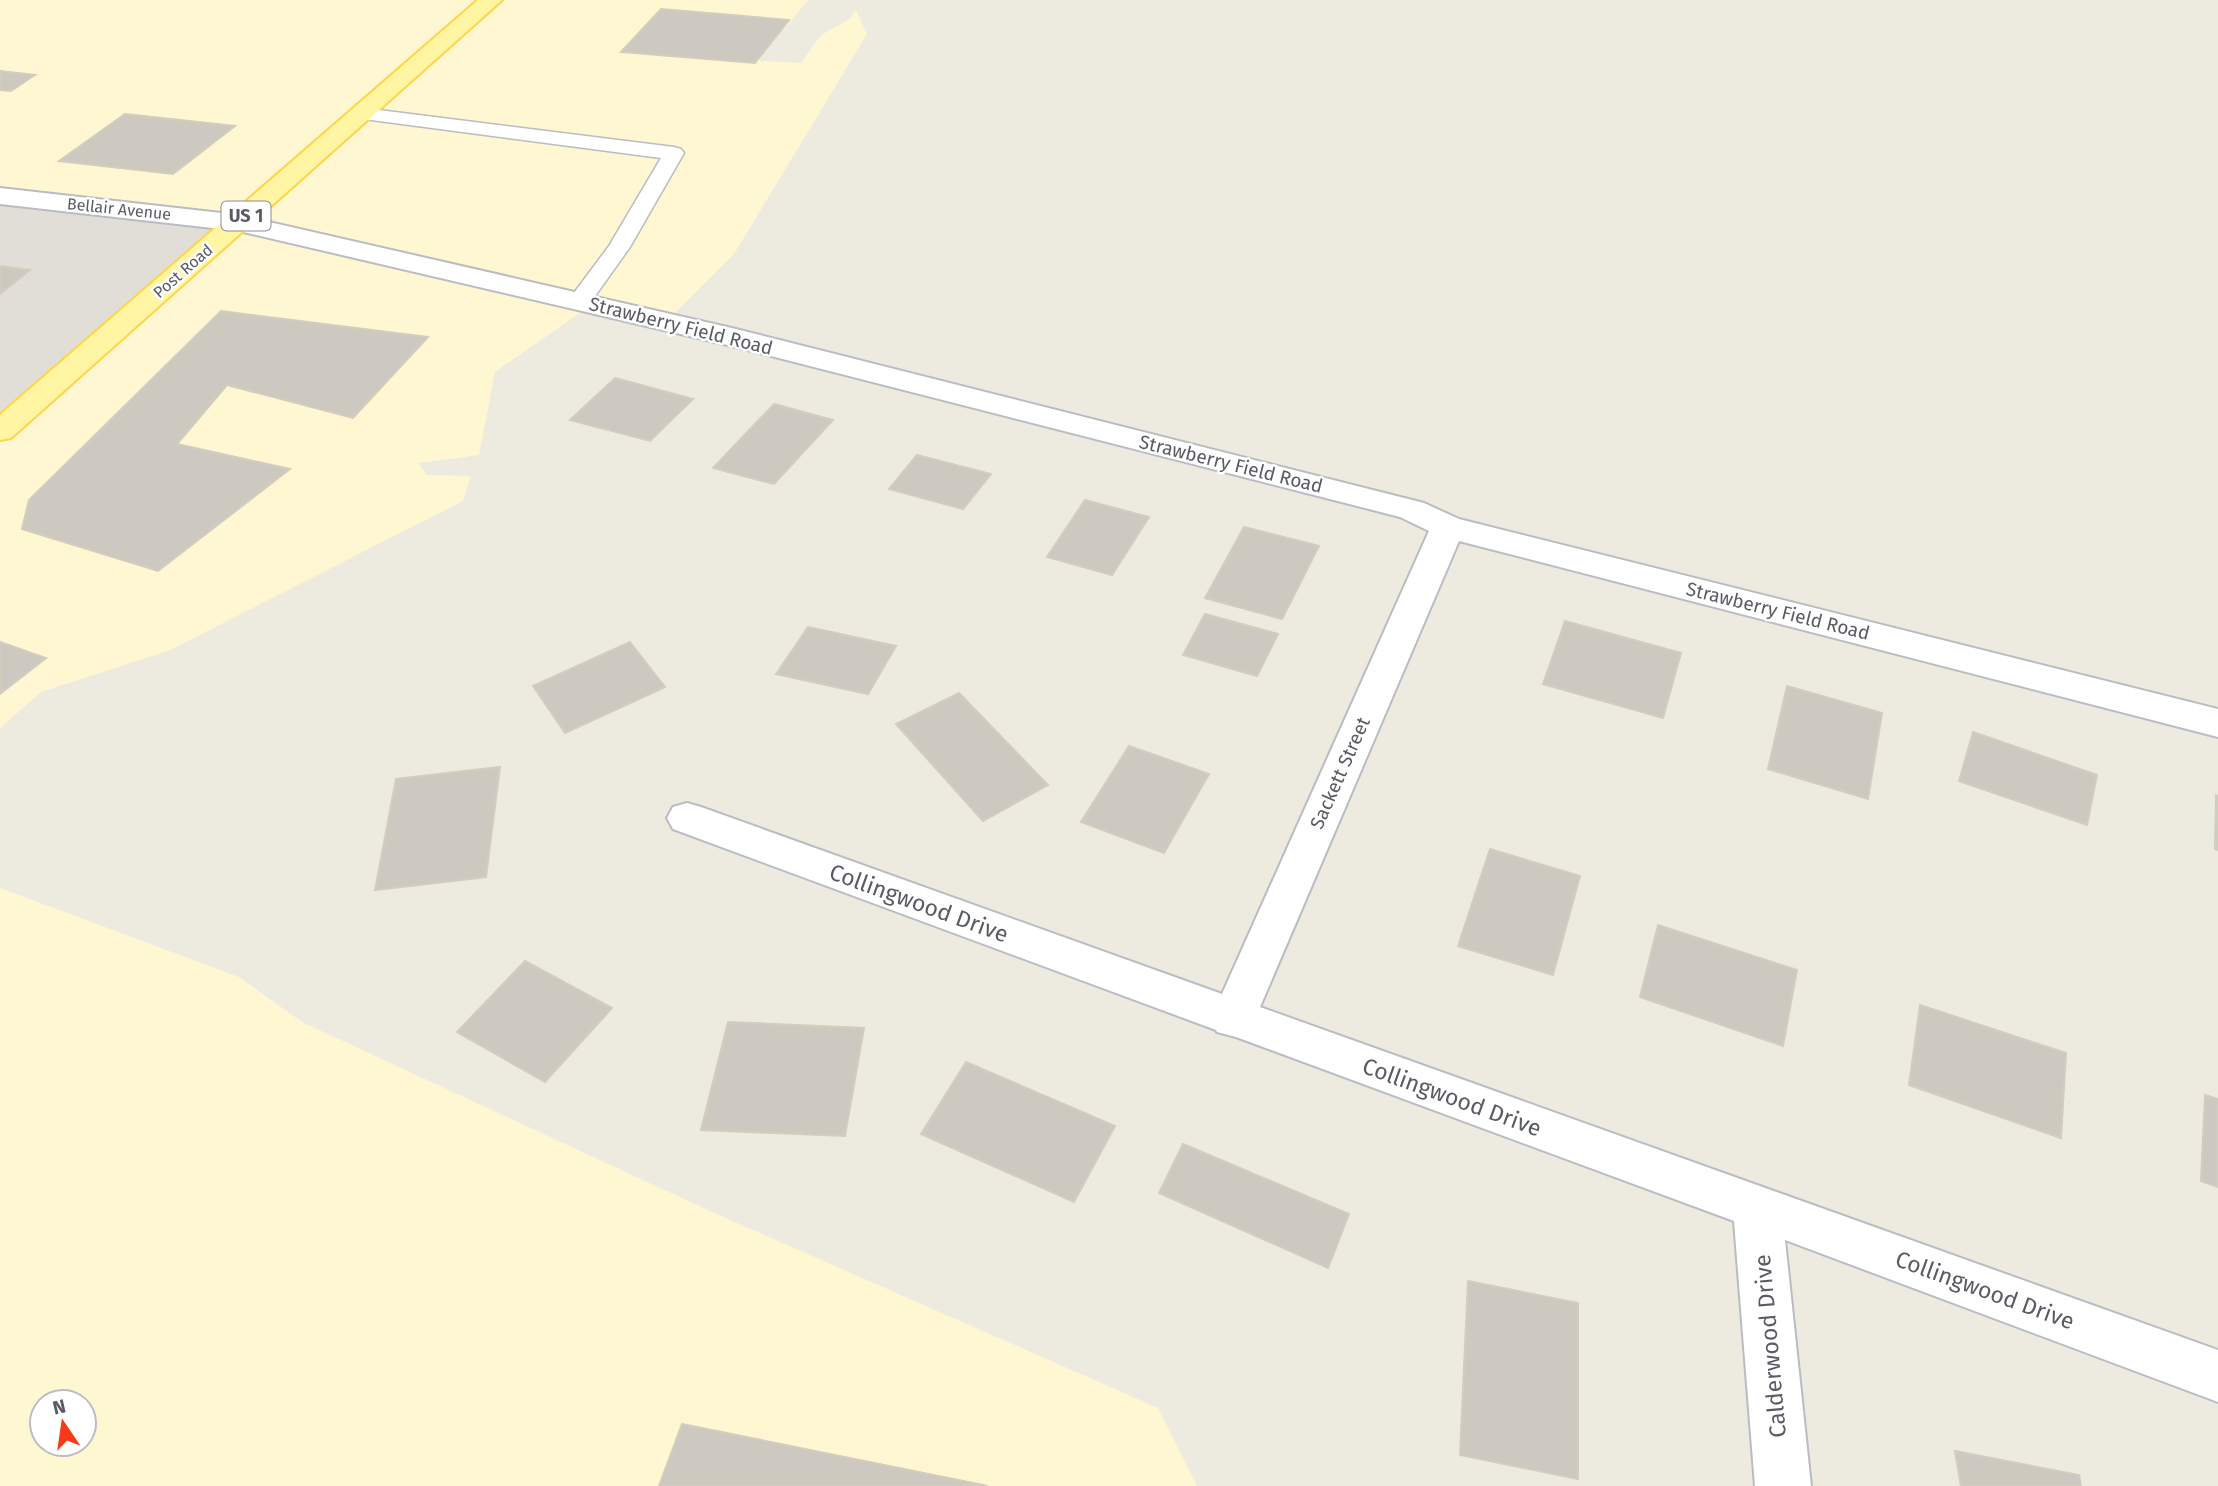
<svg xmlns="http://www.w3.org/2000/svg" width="2218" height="1486" font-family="'Fira Sans',sans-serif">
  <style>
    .commercial { fill: #fff7d2; fill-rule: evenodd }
    .industrial { fill: #e0ded7 }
    .building { fill: #cdc9c0; stroke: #d2cdbd; stroke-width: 2 }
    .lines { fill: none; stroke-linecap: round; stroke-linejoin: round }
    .service-casing { stroke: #babcc2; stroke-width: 3 }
    .minor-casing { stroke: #babcc2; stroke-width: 4 }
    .primary-casing { stroke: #fed646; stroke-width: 4 }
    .service { fill: #fff; fill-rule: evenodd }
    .minor { fill: #fff; fill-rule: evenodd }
    .primary { fill: #fff5a2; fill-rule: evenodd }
    .labels { text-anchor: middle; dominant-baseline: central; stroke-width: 5; stroke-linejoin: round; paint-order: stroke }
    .far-street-label { font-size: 16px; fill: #585c62; stroke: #fff }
    .shield { fill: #fff; stroke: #8a8d91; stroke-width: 2 }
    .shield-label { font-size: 18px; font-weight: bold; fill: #585c62 }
    .street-label { font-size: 19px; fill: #585c62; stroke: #fff }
    .near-street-label { font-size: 23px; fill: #585c62; stroke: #fff }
  </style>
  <rect width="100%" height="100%" fill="#edebdf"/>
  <!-- commercial -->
  <path class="commercial" d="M 0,0 L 808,0 L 786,27 L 765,41 L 760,61 L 801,63 L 821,35 L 850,19 L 856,10 L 867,34 L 734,254 L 671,317 L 594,303 L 495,372 L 479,455 L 418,463 L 427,475 L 471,476 L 463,501 L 170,650 L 41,692 L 0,728 Z
    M 0,888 L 239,977 L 302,1022 L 712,1212 L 1158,1408 L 1197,1486 L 0,1486 ZM 42,1402 L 84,1402 L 84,1444 L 42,1444 Z"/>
  <!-- industrial -->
  <path class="industrial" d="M 0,193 L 232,219 L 0,430 Z"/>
  <!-- building -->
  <path class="building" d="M 661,9 L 789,20 L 755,63 L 621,52 Z
    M 0,71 L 35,75 L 11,91 L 0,90 Z
    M 125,114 L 235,126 L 173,174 L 59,161 Z
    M 0,266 L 30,270 L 0,294 Z
    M 221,311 L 428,337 L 353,418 L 227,385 L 177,444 L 290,469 L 158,571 L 22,529 L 29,500 Z
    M 615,378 L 693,399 L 650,441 L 570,420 Z
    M 774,404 L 833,420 L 774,484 L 713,468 Z
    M 917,455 L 991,474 L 963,509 L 889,489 Z
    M 1085,500 L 1149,517 L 1112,575 L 1047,557 Z
    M 1244,527 L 1319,546 L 1282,619 L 1205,598 Z
    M 1205,614 L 1278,634 L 1257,676 L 1183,655 Z
    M 1565,621 L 1681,653 L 1663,718 L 1543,684 Z
    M 808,627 L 896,646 L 868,694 L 776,674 Z
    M 0,642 L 46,658 L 0,694 Z
    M 630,642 L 665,687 L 565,733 L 533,686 Z
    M 1787,686 L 1882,713 L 1868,799 L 1768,769 Z
    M 959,693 L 1048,785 L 983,821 L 896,724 Z
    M 1973,732 L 2097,775 L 2087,825 L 1959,781 Z
    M 1129,746 L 1209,774 L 1164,853 L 1081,822 Z
    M 500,767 L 486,877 L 375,890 L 396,779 Z
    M 2216,795 L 2218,796 L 2218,850 L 2215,849 Z
    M 1490,849 L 1580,876 L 1553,975 L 1458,946 Z
    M 1658,925 L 1797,970 L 1783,1046 L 1640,997 Z
    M 525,961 L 612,1008 L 545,1082 L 457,1032 Z
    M 1920,1005 L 2066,1053 L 2061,1138 L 1909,1085 Z
    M 728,1022 L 864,1028 L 845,1136 L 701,1130 Z
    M 966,1062 L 1115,1126 L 1074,1202 L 921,1134 Z
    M 2205,1095 L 2218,1099 L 2218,1187 L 2201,1181 Z
    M 1183,1144 L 1349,1214 L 1328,1268 L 1159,1193 Z
    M 1468,1281 L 1578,1303 L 1578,1479 L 1460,1455 Z
    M 682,1424 L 988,1486 L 659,1486 Z
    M 1955,1451 L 2079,1475 L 2081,1486 L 1961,1486 Z"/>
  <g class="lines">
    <!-- service casing -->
    <g class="service-casing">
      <path id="service" d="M 363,108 L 674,147 L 681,149 L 684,153 L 630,247 L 588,306 L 572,306 L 568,301 L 609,246 L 661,158 L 356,118 L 353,114 L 356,110 Z"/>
    </g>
    <!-- minor casing -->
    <g class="minor-casing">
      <path id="minor" d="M 0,188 L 239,215 L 736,329 L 1424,503 L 1459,519 L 2218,709 L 2218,737 L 1459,541 L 1260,1007 L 2218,1350 L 2218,1402 L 1785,1240 L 1811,1486 L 1755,1486 L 1734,1221 L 1236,1037 L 1217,1032 L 1216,1030 L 673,829 L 667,818 L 673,807 L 687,803 L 701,807 L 1222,994 L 1429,531 L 1400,517 L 732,346 L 239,231 L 0,204 Z"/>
    </g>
    <!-- primary casing -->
    <g class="primary-casing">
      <path id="primary" d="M 478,0 L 502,0 L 11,438 L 0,440 L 0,415 Z"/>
    </g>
    <!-- service -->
    <use href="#service" class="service"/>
    <!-- minor -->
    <use href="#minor" class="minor"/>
    <!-- primary -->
    <use href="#primary" class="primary"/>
  </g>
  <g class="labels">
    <!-- far-street labels -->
    <g class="far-street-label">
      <text transform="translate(119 209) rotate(6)">Bellair Avenue</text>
      <text transform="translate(183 271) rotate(-41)">Post Road</text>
    </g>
    <!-- shield labels -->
    <rect class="shield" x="221.5" y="201.5" width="49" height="29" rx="5"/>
    <g class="shield-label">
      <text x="246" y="216">US 1</text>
    </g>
    <!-- street labels -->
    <g class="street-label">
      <text transform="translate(681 326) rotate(14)">Strawberry Field Road</text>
      <text transform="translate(1231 464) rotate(14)">Strawberry Field Road</text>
      <text transform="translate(1778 611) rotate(14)">Strawberry Field Road</text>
      <text transform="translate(1340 773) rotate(-66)">Sackett Street</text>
    </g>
    <!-- near-street labels -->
    <g class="near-street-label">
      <text transform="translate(919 903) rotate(20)">Collingwood Drive</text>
      <text transform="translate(1452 1097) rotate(20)">Collingwood Drive</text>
      <text transform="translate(1985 1290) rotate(20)">Collingwood Drive</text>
      <text transform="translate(1770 1346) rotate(-95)">Calderwood Drive</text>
    </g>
  </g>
  <!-- north arrow -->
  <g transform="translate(63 1423) rotate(347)"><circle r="33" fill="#ffffff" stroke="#bcbec0" stroke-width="2"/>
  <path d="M0-5L12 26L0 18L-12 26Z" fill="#f93819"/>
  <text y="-10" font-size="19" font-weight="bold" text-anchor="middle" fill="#585c62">N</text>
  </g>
</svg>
